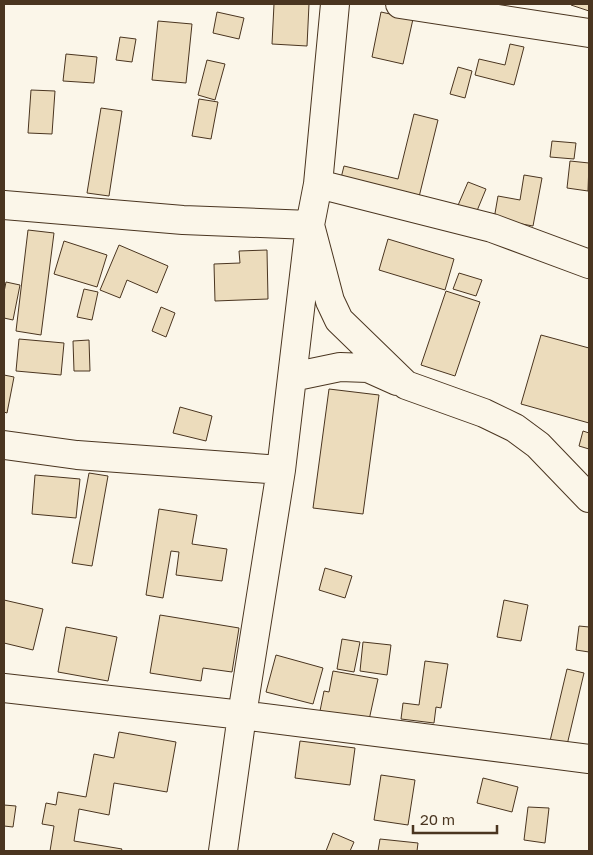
<svg xmlns="http://www.w3.org/2000/svg" width="593" height="855" font-family="'Golos Text',sans-serif">
  <style>
    .building { fill: #ecdcbc; stroke: #4a3520 }
    .lines { fill: none; stroke-linecap: round; stroke-linejoin: round }
    .minor-casing { stroke: #4a3520; stroke-width: 30 }
    .minor { stroke: #fbf6e9; stroke-width: 28 }
  </style>
  <rect width="100%" height="100%" fill="#fbf6e9"/>
  <!-- building -->
  <path class="building" d="M 274,4 L 309,4 L 307,46 L 272,44 Z
    M 571,4 L 589,4 L 589,11 L 571,5 Z
    M 217,12 L 244,18 L 239,39 L 213,33 Z
    M 381,12 L 413,19 L 403,64 L 372,57 Z
    M 158,21 L 192,24 L 186,83 L 152,80 Z
    M 120,37 L 136,39 L 132,62 L 116,60 Z
    M 510,44 L 524,47 L 514,85 L 475,75 L 479,59 L 505,65 Z
    M 66,54 L 97,57 L 94,83 L 63,81 Z
    M 207,60 L 225,64 L 215,100 L 198,95 Z
    M 458,67 L 472,71 L 465,98 L 450,94 Z
    M 31,90 L 55,91 L 52,134 L 28,133 Z
    M 199,99 L 218,102 L 211,139 L 192,136 Z
    M 101,108 L 122,111 L 109,196 L 87,193 Z
    M 414,114 L 438,120 L 418,201 L 340,182 L 344,166 L 398,179 Z
    M 552,141 L 576,143 L 574,159 L 550,157 Z
    M 570,161 L 589,163 L 588,191 L 567,188 Z
    M 524,175 L 542,178 L 533,226 L 494,219 L 498,196 L 520,200 Z
    M 468,182 L 486,189 L 474,218 L 456,210 Z
    M 28,230 L 54,233 L 41,335 L 16,331 Z
    M 388,239 L 454,259 L 445,290 L 379,270 Z
    M 64,241 L 107,255 L 97,287 L 54,274 Z
    M 119,245 L 168,266 L 157,293 L 127,280 L 120,298 L 100,290 Z
    M 267,250 L 268,299 L 215,301 L 214,264 L 240,263 L 239,251 Z
    M 459,273 L 482,280 L 476,296 L 453,289 Z
    M 6,282 L 20,285 L 13,320 L 4,318 L 4,292 Z
    M 84,289 L 98,292 L 92,320 L 77,317 Z
    M 446,291 L 480,302 L 455,376 L 421,365 Z
    M 161,307 L 175,313 L 166,337 L 152,331 Z
    M 541,335 L 589,348 L 589,423 L 521,404 Z
    M 19,339 L 64,343 L 61,375 L 16,371 Z
    M 89,340 L 90,371 L 74,371 L 73,341 Z
    M 4,375 L 14,377 L 7,413 L 4,412 Z
    M 329,389 L 379,395 L 363,514 L 313,508 Z
    M 180,407 L 212,416 L 206,441 L 173,433 Z
    M 583,431 L 589,433 L 589,449 L 579,446 Z
    M 89,473 L 108,476 L 92,566 L 72,563 Z
    M 35,475 L 80,479 L 76,518 L 32,514 Z
    M 159,509 L 197,515 L 192,544 L 227,549 L 222,581 L 176,575 L 179,552 L 171,551 L 163,598 L 146,595 Z
    M 325,568 L 352,576 L 345,598 L 319,590 Z
    M 4,600 L 43,609 L 33,650 L 4,643 Z
    M 504,600 L 528,605 L 521,641 L 497,637 Z
    M 160,615 L 239,628 L 232,672 L 203,668 L 201,681 L 150,673 Z
    M 579,626 L 589,627 L 589,652 L 576,650 Z
    M 66,627 L 117,637 L 108,681 L 58,672 Z
    M 342,639 L 360,642 L 354,672 L 337,669 Z
    M 363,642 L 391,645 L 387,675 L 360,671 Z
    M 276,655 L 323,668 L 313,704 L 266,692 Z
    M 425,661 L 448,664 L 441,708 L 436,707 L 434,723 L 401,719 L 403,703 L 419,705 Z
    M 567,669 L 584,673 L 567,745 L 550,741 Z
    M 333,671 L 378,679 L 369,720 L 320,711 L 324,691 L 329,692 Z
    M 119,732 L 176,742 L 167,792 L 114,783 L 109,815 L 79,809 L 74,841 L 122,849 L 121,851 L 50,851 L 54,826 L 42,824 L 46,803 L 56,805 L 58,792 L 86,797 L 94,754 L 114,758 Z
    M 300,741 L 355,748 L 350,785 L 295,778 Z
    M 381,775 L 415,780 L 408,825 L 374,820 Z
    M 483,778 L 518,787 L 512,812 L 477,803 Z
    M 4,805 L 16,806 L 13,827 L 4,826 Z
    M 528,807 L 549,808 L 545,843 L 524,840 Z
    M 333,833 L 354,842 L 350,851 L 326,851 Z
    M 380,839 L 418,843 L 417,851 L 378,851 Z"/>
  <g class="lines">
    <!-- minor casing -->
    <g class="minor-casing">
      <path id="minor" d="M 335,4 L 318,184 L 310,225 L 330,301 L 339,320 L 406,385 L 484,413 L 515,428 L 538,445 L 589,498
        M 400,4 L 589,33
        M 318,184 L 492,228 L 589,264
        M 4,205 L 183,220 L 310,225 L 281,470 L 242,715 L 223,851
        M 292,377 L 340,367 L 368,368 L 397,381
        M 4,445 L 77,455 L 281,470
        M 4,688 L 242,715 L 589,759"/>
    </g>
    <!-- minor -->
    <use href="#minor" class="minor"/>
  </g>
  <!-- border -->
  <rect width="593" height="855" fill="none" stroke="#4a3520" stroke-width="10"/>
  <!-- scale -->
  <path d="M413 825v8h84v-8" fill="none" stroke="#4a3520" stroke-width="2.5"/>
  <text x="420" y="825" font-size="15" fill="#4a3520" stroke="#fbf6e9" stroke-width="4" paint-order="stroke">20 m</text>
</svg>
